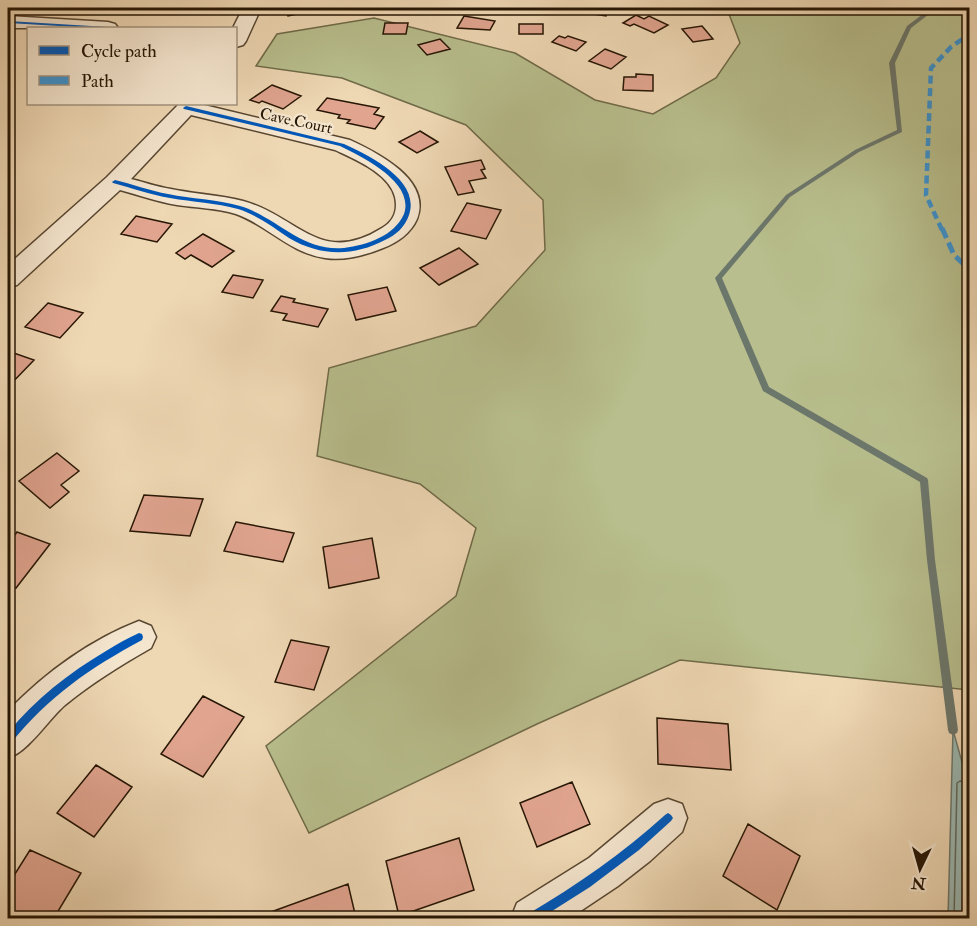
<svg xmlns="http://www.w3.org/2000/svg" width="977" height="926" font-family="'IM FELL Double Pica',serif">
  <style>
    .green { fill: #b8be8d; stroke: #6f6a48; stroke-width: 1.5 }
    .water { fill: #9bb8b2; stroke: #6c776c; stroke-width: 1.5 }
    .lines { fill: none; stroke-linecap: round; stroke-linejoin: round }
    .shore { stroke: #60675b; stroke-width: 1.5 }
    .stream { fill: #6c776c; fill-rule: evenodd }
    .building { fill: #e0a48f; stroke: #261604; stroke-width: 1.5 }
    .street-casing { stroke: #584630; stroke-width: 3 }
    .street { fill: #f4e5ce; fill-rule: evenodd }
    .quiet-far1 { stroke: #3b93d1; stroke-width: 4.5; stroke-dasharray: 8 4.5; stroke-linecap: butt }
    .quiet { stroke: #3b93d1; stroke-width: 5; stroke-dasharray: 11 5; stroke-linecap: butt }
    .cycleway-casing { stroke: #f4e5ce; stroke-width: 3 }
    .cycleway { fill: #0057b8; fill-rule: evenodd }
    .labels { text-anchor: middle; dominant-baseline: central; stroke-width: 4.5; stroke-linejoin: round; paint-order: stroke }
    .far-street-label { font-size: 16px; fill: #261604; stroke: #f4e5ce }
  </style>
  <rect width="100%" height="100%" fill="#eed7b3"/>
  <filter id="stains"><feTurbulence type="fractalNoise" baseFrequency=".00333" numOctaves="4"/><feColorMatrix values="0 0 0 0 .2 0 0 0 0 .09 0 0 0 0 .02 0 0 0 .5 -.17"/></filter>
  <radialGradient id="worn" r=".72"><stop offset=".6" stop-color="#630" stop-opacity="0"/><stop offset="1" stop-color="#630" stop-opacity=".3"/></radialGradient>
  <!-- green -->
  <path class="green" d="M 711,8 L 969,8 L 969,690 L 680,660 L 537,724 L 309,833 L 266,746 L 456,596 L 476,528 L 420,484 L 317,456 L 329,368 L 476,326 L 545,250 L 543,200 L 466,125 L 342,78 L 256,66 L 277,34 L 374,18 L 515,53 L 595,100 L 653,114 L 716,78 L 740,43 L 729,14 Z"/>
  <!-- water -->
  <path class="water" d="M 953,730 L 969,787 L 969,918 L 948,918 Z"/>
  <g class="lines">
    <!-- shore -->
    <path class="shore" d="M 954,918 L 957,783 L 960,781 L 970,784
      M 962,918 L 965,794 L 970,791"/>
    <!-- stream -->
    <path class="stream" d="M 931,8 L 937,8 L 911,28 L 895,63 L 902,132 L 859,152 L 790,197 L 722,278 L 769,387 L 927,478 L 928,480 L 935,560 L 958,730 L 957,733 L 953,735 L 949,733 L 948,730 L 927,560 L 920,482 L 763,391 L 715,278 L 786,195 L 855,150 L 897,130 L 889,63 L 907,26 Z"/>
  </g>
  <!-- building -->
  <path class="building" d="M 284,8 L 310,8 L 312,11 L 288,16 Z
    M 588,8 L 609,8 L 606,16 L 586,13 Z
    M 636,15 L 644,19 L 649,16 L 668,25 L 654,33 L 634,24 L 630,26 L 623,23 Z
    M 464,16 L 495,21 L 490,30 L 457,28 Z
    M 385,23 L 408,23 L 406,34 L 383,34 Z
    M 519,24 L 543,24 L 543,34 L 519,34 Z
    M 702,26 L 713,39 L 693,42 L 682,29 Z
    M 559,36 L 565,38 L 568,36 L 586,42 L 576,51 L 552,42 Z
    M 440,39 L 450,49 L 427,55 L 418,45 Z
    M 605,49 L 626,57 L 611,69 L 589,61 Z
    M 636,74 L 653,75 L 653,91 L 623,90 L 624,77 L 636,77 Z
    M 272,85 L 301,96 L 283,109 L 262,101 L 259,103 L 250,100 Z
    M 327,98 L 379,108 L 374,114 L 384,117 L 375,129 L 347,123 L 350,120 L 338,118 L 340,115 L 317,110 Z
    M 420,131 L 438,142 L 417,153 L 399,142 Z
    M 481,160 L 485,169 L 481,170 L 486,178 L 469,181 L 474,192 L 458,195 L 445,167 Z
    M 467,203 L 501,210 L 486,239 L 451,231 Z
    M 136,216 L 172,224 L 157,242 L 121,234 Z
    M 203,234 L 234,251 L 212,267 L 191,255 L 185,259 L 176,253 Z
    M 459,248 L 478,264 L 439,285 L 420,268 Z
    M 233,275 L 263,280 L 253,298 L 222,292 Z
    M 387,287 L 396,311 L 356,320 L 348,295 Z
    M 281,296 L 295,299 L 293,302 L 328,309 L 318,327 L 283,320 L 287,314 L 271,311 Z
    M 48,303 L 83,313 L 60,338 L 25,327 Z
    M 8,351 L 34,360 L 8,387 Z
    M 57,453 L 79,471 L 61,485 L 69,492 L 50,508 L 19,481 Z
    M 144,495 L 203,499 L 190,536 L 130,531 Z
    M 236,522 L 294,533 L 283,562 L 224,551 Z
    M 17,532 L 50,544 L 16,588 L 8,585 L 8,544 Z
    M 372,538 L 379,578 L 329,588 L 323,547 Z
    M 291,640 L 329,647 L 314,690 L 275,682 Z
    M 203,696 L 244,717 L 203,777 L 161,754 Z
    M 657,718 L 728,724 L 731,770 L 658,764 Z
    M 96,765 L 132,787 L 94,837 L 57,813 Z
    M 572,782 L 590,824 L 537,847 L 520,803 Z
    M 748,824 L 800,856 L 777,910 L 723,876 Z
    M 459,838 L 474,890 L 399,916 L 386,861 Z
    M 30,850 L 81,873 L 54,918 L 8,918 L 8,885 Z
    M 348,884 L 356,918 L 269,918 L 268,913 Z
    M 668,913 L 670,918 L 639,918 Z"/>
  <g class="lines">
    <!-- street casing -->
    <g class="street-casing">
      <path id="street" d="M 243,8 L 261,8 L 246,41 L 243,45 L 236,47 L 236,28 L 233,28 Z
        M 8,16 L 108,22 L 115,24 L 118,28 L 8,28 Z
        M 179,104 L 200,104 L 350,140 C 378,153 432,180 417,219 C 411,233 397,243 383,248 C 366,255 344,261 325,258 C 290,253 267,225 236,214 C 217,208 196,208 177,205 C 158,202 139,195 120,190 L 17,285 L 8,287 L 8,265 L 107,177 ZM 191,115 L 335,150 C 354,159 389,173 395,197 C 398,210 394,221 382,228 C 320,267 298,216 243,201 C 220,195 195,194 171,189 C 157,187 144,182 131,179 Z
        M 139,621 L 151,626 L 156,637 L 151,648 C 121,665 92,683 65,705 C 47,721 29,751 8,758 L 8,711 C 45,673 90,640 139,621 Z
        M 668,799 L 682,804 L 687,818 L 682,832 L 650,861 L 618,886 L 570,918 L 511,918 L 517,903 L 589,858 L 654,804 Z"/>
    </g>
    <!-- street -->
    <use href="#street" class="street"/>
    <!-- quiet-far1 -->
    <path class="quiet-far1" d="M 942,230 L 926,195 L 931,68 L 951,47 L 970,34"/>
    <!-- quiet -->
    <path class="quiet" d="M 942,228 L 954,255 L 970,270"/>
    <!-- cycleway casing -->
    <g class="cycleway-casing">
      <path id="cycleway" d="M 8,21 L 108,27 L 110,28 L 93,28 L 8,23 Z
        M 186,106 L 344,144 C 368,155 421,180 409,215 C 405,227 396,235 385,240 C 353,257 319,256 289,238 C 273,227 257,215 238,209 C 216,203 193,202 170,198 C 151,195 132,188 113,183 L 112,182 L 115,180 C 133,184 150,191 168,194 C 192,199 216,199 240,206 C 277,217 302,252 344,248 C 356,246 368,244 379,238 C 390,233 399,225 404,214 C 415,182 362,157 340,146 L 184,109 L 183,108 Z
        M 139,633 L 142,634 L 143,637 L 142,640 C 90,668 49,696 11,743 L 8,744 L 8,733 C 35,699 69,673 106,651 C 117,644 128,638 139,633 Z
        M 668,813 L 671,815 L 673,818 L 671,821 L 639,850 L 590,887 L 541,918 L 527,918 L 528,914 C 577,885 623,853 665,815 Z"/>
    </g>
    <!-- cycleway -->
    <use href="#cycleway" class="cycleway"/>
  </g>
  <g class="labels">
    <!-- far-street labels -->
    <g class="far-street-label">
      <text transform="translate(296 121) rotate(12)">Cave Court</text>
    </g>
  </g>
  <!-- margin -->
  <rect width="977" height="926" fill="none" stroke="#eed7b3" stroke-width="30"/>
  <rect x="9" y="9" width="959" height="908" fill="none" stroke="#261604" stroke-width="3"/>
  <rect x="15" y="15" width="947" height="896" fill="none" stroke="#261604" stroke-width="1.5"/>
  <!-- legend -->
  <rect x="27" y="27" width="210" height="78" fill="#f4e5ce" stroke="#a2927d" stroke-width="1.5"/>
  <rect x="39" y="46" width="30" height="9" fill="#0057b8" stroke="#a2927d" stroke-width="1.5"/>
  <text x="81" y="57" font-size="18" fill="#261604">Cycle path</text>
  <rect x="39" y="76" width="30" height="9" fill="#3b93d1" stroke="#a2927d" stroke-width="1.5"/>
  <text x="81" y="87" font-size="18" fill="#261604">Path</text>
  <!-- north arrow -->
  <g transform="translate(920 869) rotate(185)" stroke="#f4e5ce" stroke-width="4.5" paint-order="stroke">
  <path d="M0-4.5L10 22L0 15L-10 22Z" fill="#261604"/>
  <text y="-9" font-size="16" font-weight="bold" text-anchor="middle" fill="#261604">N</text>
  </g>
  <rect width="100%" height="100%" filter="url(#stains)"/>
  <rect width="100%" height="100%" fill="url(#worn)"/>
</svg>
